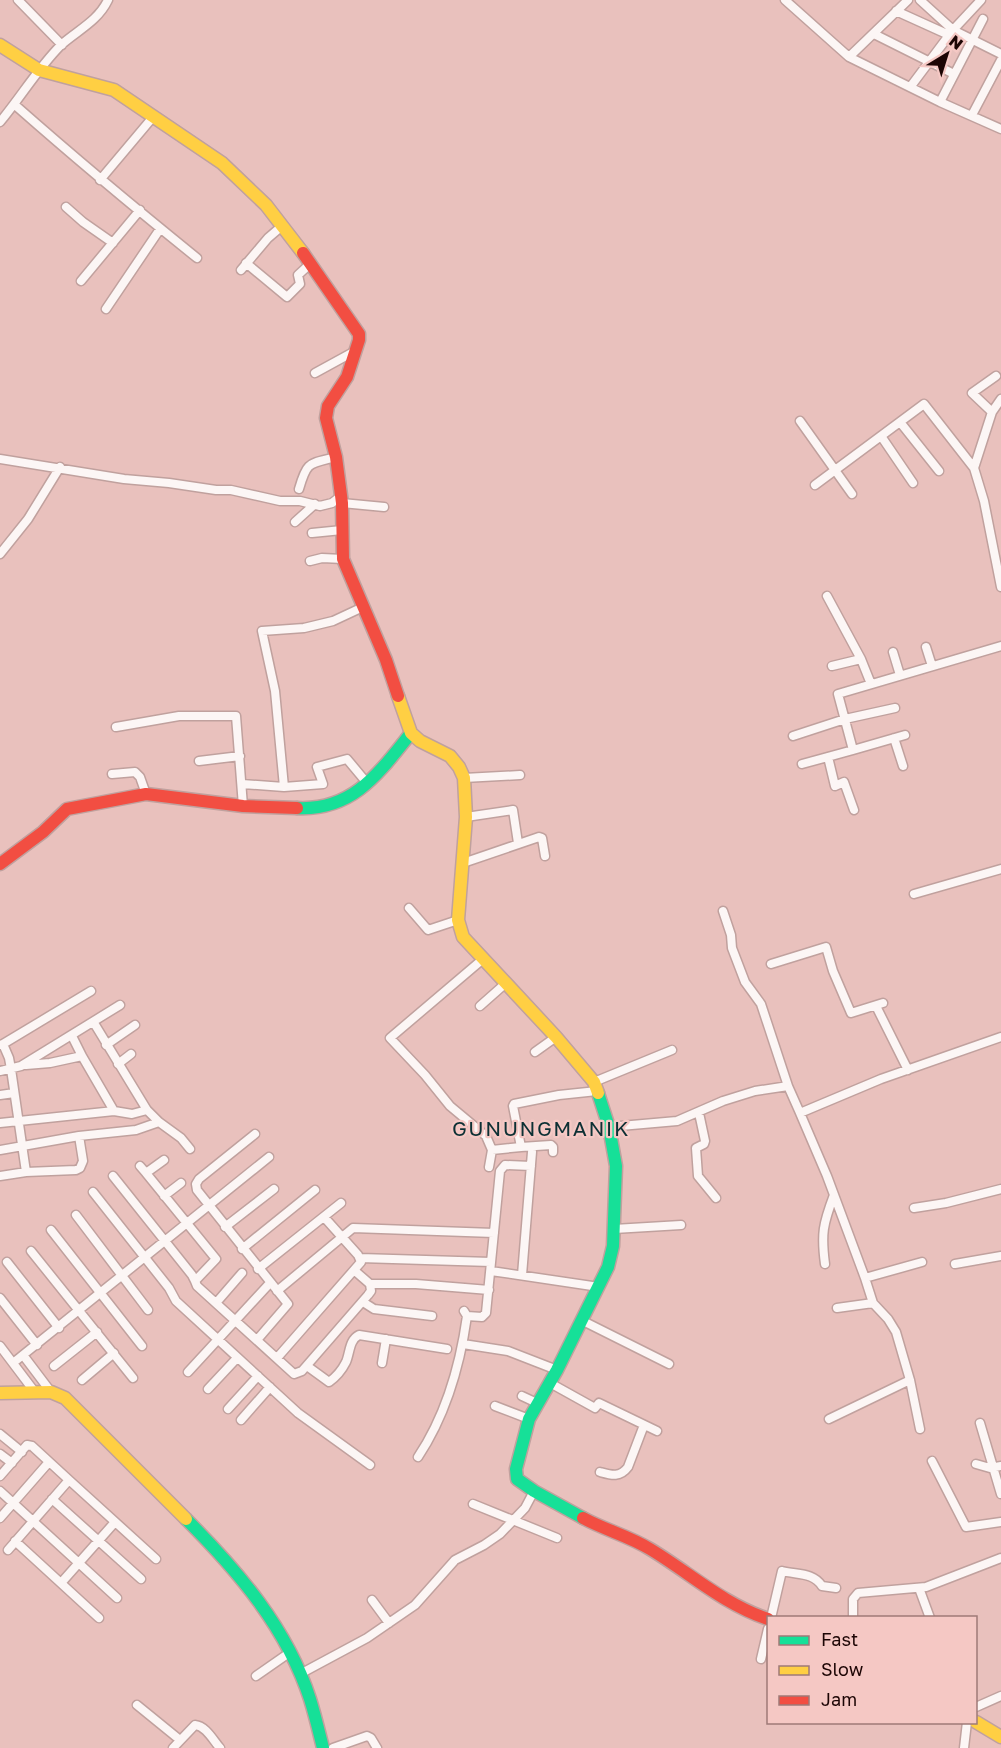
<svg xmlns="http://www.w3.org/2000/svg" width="1001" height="1748" font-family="'Golos Text',sans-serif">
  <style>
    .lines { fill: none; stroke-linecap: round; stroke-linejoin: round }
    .street-casing { stroke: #c0a19e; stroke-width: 11 }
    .fast-casing { stroke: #c0a19e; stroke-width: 15 }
    .slow-casing { stroke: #c0a19e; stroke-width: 15 }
    .jam-casing { stroke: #c0a19e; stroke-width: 15 }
    .street { stroke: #fcf6f5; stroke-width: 8 }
    .fast { stroke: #16e098; stroke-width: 12 }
    .slow { stroke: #ffcf43; stroke-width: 12 }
    .jam { stroke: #f24e42; stroke-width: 12 }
    .labels { text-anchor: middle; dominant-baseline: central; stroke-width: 4.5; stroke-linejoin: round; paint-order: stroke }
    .quarter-label { font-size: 21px; letter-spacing: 1.5px; fill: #0d3034; stroke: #f5c8c4 }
  </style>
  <rect width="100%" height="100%" fill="#e9c1bd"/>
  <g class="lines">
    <!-- street casing -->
    <g class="street-casing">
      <path id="street" d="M 18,0 L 62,45
        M 785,0 L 849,57 L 940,102 L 1001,129
        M 920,0 L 953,30 L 1001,54
        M 896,11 L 949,35
        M 874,34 L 954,74
        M 849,57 L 908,0
        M 911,86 L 953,30 L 981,0
        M 940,102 L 983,19
        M 15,105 C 74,157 135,208 197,258
        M 972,115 L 1001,60
        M 0,122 C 21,97 38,68 61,45 C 78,30 98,21 108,0
        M 100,180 L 153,117
        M 66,207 L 83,222 L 113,243
        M 246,263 L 287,297 L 300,284 L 298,275 L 311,263
        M 241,270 L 268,238 L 282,226
        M 81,281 L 140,210
        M 106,309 L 160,229
        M 315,373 L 357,350
        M 1001,399 L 992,412 L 974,468 L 984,501 L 1001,587
        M 992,412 L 972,393 L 996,376
        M 800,421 L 852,494
        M 900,422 L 939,471
        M 881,436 L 913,483
        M 0,459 L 124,479 L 169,483 L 216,490 L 231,490 L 280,501 L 300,501 L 320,506 L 332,503 L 341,496
        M 815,485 L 924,404 L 974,468
        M 299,489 C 307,461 309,464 336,457
        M 342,503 L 384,507
        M 295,522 L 315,504
        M 312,533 L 342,530
        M 0,554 L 28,519 L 60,467
        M 310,561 L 322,558 L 343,559
        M 827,596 L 861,659 L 871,684
        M 926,647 L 932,666
        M 893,652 L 900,675
        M 832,666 L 861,659
        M 116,727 L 179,716 L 236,716 L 243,806
        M 905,735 L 853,750 L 838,694 L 1001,646
        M 793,736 L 845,719 L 895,708
        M 894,738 L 903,766
        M 828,757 L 835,786 L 844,782 L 854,810
        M 199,761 L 240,756
        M 802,764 L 853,750
        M 112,774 L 135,772 L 140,777 L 146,794
        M 464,778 L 520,775
        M 242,784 L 284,787 L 323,784 L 317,767 L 347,759 L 367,783
        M 284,787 L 275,691 L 262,631 L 304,628 L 333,621 L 363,607
        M 466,817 L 513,810 L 518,843
        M 463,863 L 539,837 L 542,838 L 545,856
        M 914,894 L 1001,869
        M 409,908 L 428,930 L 458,920
        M 723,911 L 731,935 L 732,948 L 745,982 L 761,1004 L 788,1086
        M 483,959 L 390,1038 L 425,1075 L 450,1106 L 486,1136 L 492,1150 L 489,1167
        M 771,964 L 826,947 L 833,971 L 851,1013 L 883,1003
        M 480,1006 L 506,983
        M 876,1006 L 908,1070
        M 94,1023 L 147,1110 L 159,1122 L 181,1138 L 190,1149
        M 72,1036 L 82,1056 L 114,1111
        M 3,1044 L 91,991
        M 0,1045 L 3,1044 L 9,1058 L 11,1069 L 26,1172 L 0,1176
        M 106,1045 L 135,1025
        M 535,1052 L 556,1037
        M 118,1064 L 131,1054
        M 26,1065 L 50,1063 L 82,1056
        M 0,1071 L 21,1066 L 120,1005
        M 594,1082 L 672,1050
        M 0,1095 L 14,1093
        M 699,1113 L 705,1141 L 704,1144 L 696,1148 L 698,1176 L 716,1198
        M 800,1113 L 827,1176 L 865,1278 L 922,1262
        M 0,1123 L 114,1111 L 132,1114 L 147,1110
        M 609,1127 L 677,1121 L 723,1101 L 755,1091 L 788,1086 L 800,1113 L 881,1079 L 1001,1037
        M 255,1134 L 199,1179 L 196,1184 L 197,1190 L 288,1304 L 257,1340
        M 0,1150 L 79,1136 L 136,1130 L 159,1122
        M 492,1150 L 521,1147
        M 553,1152 L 553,1147 L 551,1145 L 521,1147 L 513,1106 L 514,1104 L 559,1095 L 597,1091
        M 164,1160 L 146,1173 L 216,1259 L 195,1281 L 197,1286 L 294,1374 L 302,1371 L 368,1295 L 371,1291 L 370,1284 L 355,1271
        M 140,1166 L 146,1173
        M 26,1172 L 76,1170 L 80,1168 L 83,1161 L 79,1136
        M 113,1176 L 192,1275 L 195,1281
        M 93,1192 L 169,1288 L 176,1301 L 298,1413 L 370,1465
        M 164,1196 L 181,1183
        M 914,1208 L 946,1203 L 1001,1189
        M 76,1215 L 148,1310
        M 225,1227 L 274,1189
        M 614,1229 L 681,1225
        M 51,1230 L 142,1346
        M 242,1249 L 315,1190
        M 31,1251 L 133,1378
        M 360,1258 L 491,1262
        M 7,1262 L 59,1328
        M 825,1264 C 821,1234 823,1224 834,1195
        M 955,1264 L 1001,1256
        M 258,1269 L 341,1203
        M 491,1271 L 599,1287
        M 522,1275 L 532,1152
        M 865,1278 L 873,1303 L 888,1319 L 896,1332 L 910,1380 L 920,1429
        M 370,1284 L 416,1284 L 489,1290
        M 277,1291 L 353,1228 L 494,1233
        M 0,1298 L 37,1345
        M 363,1302 L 374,1309 L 432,1316
        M 216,1303 L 242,1273
        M 837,1308 L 873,1303
        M 464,1311 L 467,1316 L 482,1317 L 486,1313 L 500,1171 L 505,1165 L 531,1166
        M 581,1320 L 669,1364
        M 463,1344 L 508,1351 L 557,1370
        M 0,1346 L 34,1391
        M 23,1355 L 51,1392
        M 277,1358 L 361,1262 L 358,1255 L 324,1217
        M 13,1363 L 269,1157
        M 382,1363 L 386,1339
        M 54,1366 L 97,1332
        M 307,1366 L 329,1382 C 336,1377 342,1370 346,1362 C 350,1353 349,1340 359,1335 L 447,1349
        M 188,1372 L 270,1283
        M 82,1380 L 114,1353
        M 550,1383 L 595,1408 L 599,1403 L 657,1431
        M 208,1389 L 237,1358
        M 522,1396 L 537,1403
        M 495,1406 L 529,1419
        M 228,1409 L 258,1376
        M 829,1419 L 910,1380
        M 241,1420 L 270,1387
        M 980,1423 L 1001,1494
        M 0,1434 L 22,1452
        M 0,1454 L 12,1463
        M 418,1457 C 446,1415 460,1366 467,1316
        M 932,1461 L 966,1527 L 1001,1522
        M 976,1464 L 990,1468 L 1001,1466
        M 600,1472 C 611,1475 620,1478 628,1467 L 644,1425
        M 0,1476 L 27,1445 L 32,1446 L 69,1480 L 8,1550
        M 69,1480 L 156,1559
        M 0,1491 L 117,1598
        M 52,1499 L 141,1579
        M 473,1504 L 557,1538
        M 0,1518 L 49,1462
        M 15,1541 L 99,1618
        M 61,1583 L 115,1522
        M 919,1588 L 930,1618
        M 372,1600 L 389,1623
        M 771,1618 L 782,1571 C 797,1575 813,1572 822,1586 L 836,1588
        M 853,1618 L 853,1599 L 858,1593 L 926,1587 L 1001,1558
        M 761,1659 L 768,1629
        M 300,1674 L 367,1638 L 415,1605 L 455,1560 L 484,1545 L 500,1534 L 525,1508 L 534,1491
        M 256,1676 L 289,1653
        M 137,1705 L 180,1740
        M 976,1707 L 1001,1696
        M 173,1748 L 195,1725 C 206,1726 213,1740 220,1748
        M 333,1748 L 367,1736 L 371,1738 L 377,1748
        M 964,1748 L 967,1722"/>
    </g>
    <!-- fast casing -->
    <g class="fast-casing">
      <path id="fast" d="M 297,808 C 353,811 379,773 411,733
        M 583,1518 L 534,1491 L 517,1479 L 516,1469 L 529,1419 L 557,1370 L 608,1267 L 613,1246 L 616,1166 L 609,1127 L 598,1093
        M 186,1519 C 238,1571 287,1628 310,1699 C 315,1715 319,1732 323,1748"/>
    </g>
    <!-- slow casing -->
    <g class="slow-casing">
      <path id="slow" d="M 0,45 L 39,70 L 114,90 L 222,163 L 266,205 L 303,253
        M 398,696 L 411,733 L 420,741 L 450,756 L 459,767 L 464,778 L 466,817 L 458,920 L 463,937 L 556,1037 L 594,1082 L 598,1093
        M 0,1393 L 51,1392 L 65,1398 L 186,1519
        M 976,1722 L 1001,1737"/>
    </g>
    <!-- jam casing -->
    <g class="jam-casing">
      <path id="jam" d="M 303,253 L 359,334 L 359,340 L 347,377 L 328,406 L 326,418 L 336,457 L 342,503 L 343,559 L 386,660 L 398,696
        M 0,864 L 43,832 L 67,809 L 146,794 L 243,806 L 297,808
        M 583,1518 C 605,1530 629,1536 650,1549 C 690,1573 723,1604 768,1619"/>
    </g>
    <!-- street -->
    <use href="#street" class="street"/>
    <!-- fast -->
    <use href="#fast" class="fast"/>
    <!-- slow -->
    <use href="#slow" class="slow"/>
    <!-- jam -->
    <use href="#jam" class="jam"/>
  </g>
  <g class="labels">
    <!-- quarter labels -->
    <g class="quarter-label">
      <text x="541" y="1128">GUNUNGMANIK</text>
    </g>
  </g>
  <!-- legend -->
  <rect x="767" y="1616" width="210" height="108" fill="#f5c8c4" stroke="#9e7a77" stroke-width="1.5"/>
  <rect x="779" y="1636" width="30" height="9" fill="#16e098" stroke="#9e7a77" stroke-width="1.5"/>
  <text x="821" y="1646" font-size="18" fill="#1c0504">Fast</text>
  <rect x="779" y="1666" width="30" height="9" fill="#ffcf43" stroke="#9e7a77" stroke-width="1.5"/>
  <text x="821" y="1676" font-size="18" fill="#1c0504">Slow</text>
  <rect x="779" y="1696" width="30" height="9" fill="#f24e42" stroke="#9e7a77" stroke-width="1.5"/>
  <text x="821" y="1706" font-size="18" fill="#1c0504">Jam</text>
  <!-- north arrow -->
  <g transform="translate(947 54) rotate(38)" stroke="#f5c8c4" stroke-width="4.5" paint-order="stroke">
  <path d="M0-4.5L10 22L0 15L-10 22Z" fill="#1c0504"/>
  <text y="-9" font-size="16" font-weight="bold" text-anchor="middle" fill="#1c0504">N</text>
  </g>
</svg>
